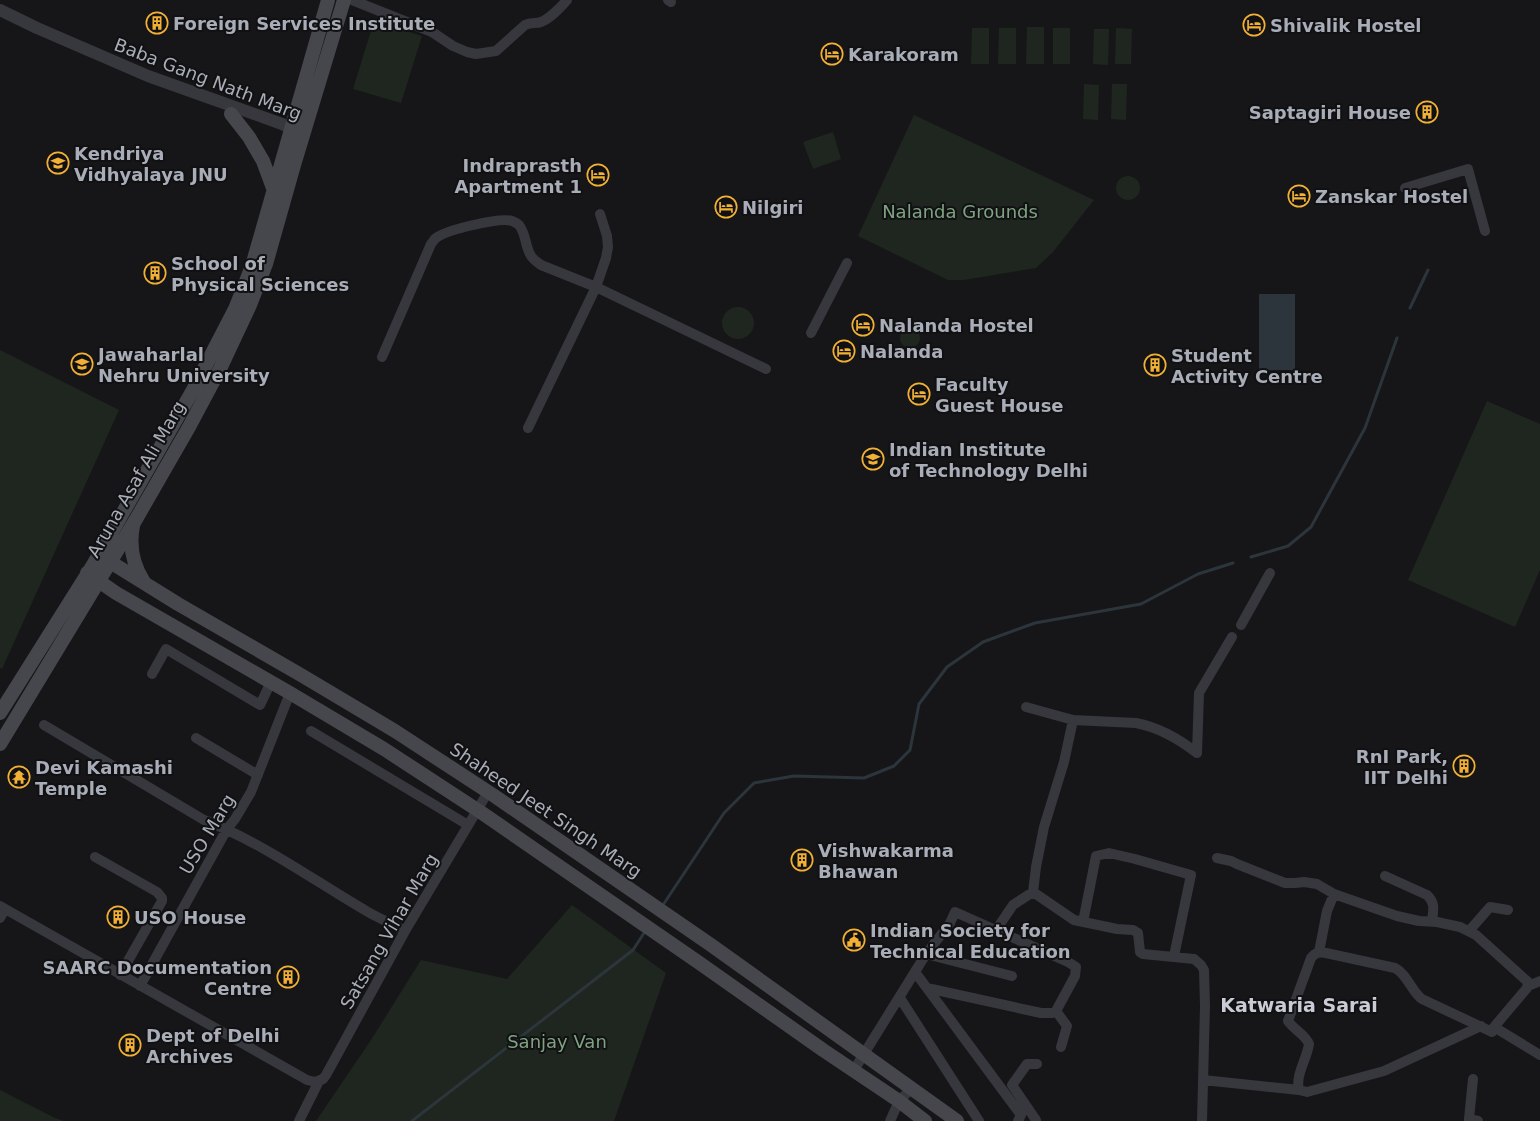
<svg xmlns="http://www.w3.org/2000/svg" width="1540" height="1121" font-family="'DejaVu Sans',sans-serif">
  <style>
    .green { fill: #1e261f }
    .water { fill: #2c353c }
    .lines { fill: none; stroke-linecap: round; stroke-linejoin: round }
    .stream { stroke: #2c353c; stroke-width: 3 }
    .minor { stroke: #37383d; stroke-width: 10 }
    .tertiary { stroke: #37383d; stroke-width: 12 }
    .secondary { stroke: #45474d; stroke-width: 14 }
    .labels { text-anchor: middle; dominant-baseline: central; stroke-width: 4; stroke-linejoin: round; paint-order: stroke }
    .poi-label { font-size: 18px; font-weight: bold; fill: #a8adb8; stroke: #111113; text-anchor: start }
    .street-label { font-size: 18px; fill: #a8adb8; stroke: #111113 }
    .park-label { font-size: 18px; fill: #7fa381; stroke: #111113 }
    .neighbourhood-label { font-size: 19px; font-weight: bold; fill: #c9ccd4; stroke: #111113 }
  </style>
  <rect width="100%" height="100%" fill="#161618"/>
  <!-- green -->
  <path class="green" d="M 374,21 L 422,36 L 401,103 L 353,89 Z
    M 1027,27 L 1044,27 L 1044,64 L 1026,64 Z
    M 972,28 L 989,28 L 989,64 L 971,64 Z
    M 999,28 L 1016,28 L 1016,64 L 998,64 Z
    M 1053,28 L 1070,28 L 1070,64 L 1053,64 Z
    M 1116,28 L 1132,29 L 1131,64 L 1115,64 Z
    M 1094,29 L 1109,29 L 1108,65 L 1093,64 Z
    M 1084,84 L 1099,85 L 1098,120 L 1083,119 Z
    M 1112,84 L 1127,84 L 1126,120 L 1111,119 Z
    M 914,115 L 1094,200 L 1053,252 L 1036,268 L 964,280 L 948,280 L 858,236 Z
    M 833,132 L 841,159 L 813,169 L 803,142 Z
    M1116 188a12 12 0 1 1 24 0a12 12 0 1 1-24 0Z
    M722 323a16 16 0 1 1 32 0a16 16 0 1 1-32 0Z
    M900 338a10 10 0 1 1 20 0a10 10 0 1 1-20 0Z
    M 0,350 L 119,410 L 2,669 L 0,668 Z
    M 1487,401 L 1540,424 L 1540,570 L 1515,627 L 1408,580 Z
    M 572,905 L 666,973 L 614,1121 L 316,1121 L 371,1040 L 421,960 L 507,979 Z
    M 0,1090 L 55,1118 L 64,1121 L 0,1121 Z"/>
  <!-- water -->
  <path class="water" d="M 1259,294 L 1295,294 L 1295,370 L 1259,370 Z"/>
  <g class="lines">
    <!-- stream -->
    <path class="stream" d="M 1410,308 L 1428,270
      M 1251,557 L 1288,546 L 1311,527 L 1365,428 L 1397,338
      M 663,905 L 724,813 L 754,783 L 794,776 L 864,778 L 894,766 L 910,750 L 919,704 L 947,667 L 983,642 L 1035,623 L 1141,604 L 1198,574 L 1233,563
      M 412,1121 L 633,950 L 644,933"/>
    <!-- minor -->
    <path class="minor" d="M 352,0 L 432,32 L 453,46 L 467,52 L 476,54 L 496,51 L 525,25 C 531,22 536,24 541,22 C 549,19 561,7 567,0
      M 668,0 L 671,2
      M 1405,188 L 1468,169 L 1485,231
      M 811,333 L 847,263
      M 382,357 L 431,244 C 433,242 434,239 436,238 C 446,230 500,217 512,221 C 513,221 518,224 519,225 C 526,234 525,245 530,254 C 532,259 537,262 541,265 L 596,287 L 766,369
      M 528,428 L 596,287 L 606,258 L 608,247 L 607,236 L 600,214
      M 1241,625 L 1270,573
      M 152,674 L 166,649 L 260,705 L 271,682
      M 1026,707 L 1073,720 L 1136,723 C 1157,727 1179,739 1197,753
      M 44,725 L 204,820 C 263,843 313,880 368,912 C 380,919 393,924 405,931
      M 311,731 L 468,825
      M 196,738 L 258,775
      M 1197,753 L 1199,693 L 1232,637
      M 95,857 L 157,892 L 162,898 L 162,901 L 120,975
      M 1217,858 L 1231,861 L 1237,864 L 1285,883 L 1295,883 L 1304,882 L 1317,884 L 1334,894 L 1397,916 L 1419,921 L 1437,922 L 1460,927 L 1476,935 L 1528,982 L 1527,988 L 1494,1027 L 1492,1032 L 1422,999 C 1411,991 1408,975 1395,968 L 1326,953 C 1319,952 1316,952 1311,958 L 1288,1021 C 1294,1030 1305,1034 1309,1044 C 1307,1059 1295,1075 1299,1090 L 1307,1092 L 1384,1071 L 1481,1026
      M 1385,876 L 1427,895 C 1436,903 1433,911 1432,921
      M 1033,892 L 1036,867 L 1044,827 L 1064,762 L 1073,720
      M 0,906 L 307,1080 L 315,1082 L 323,1079 L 326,1075 L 405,931 L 488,792
      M 0,918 L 5,909
      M 1083,922 L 1096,856 L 1109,853 L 1135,859 L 1191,875 L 1174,956
      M 996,930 L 1013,905 L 1033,892 L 1074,920 L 1117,929 L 1133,930 L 1138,933 L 1140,952 L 1143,954 L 1194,959 L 1201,965 L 1204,970 L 1205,1006 L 1202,1121
      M 1469,931 L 1490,907 L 1508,910
      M 1319,952 L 1327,911 L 1334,894
      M 926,954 L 1012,976
      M 915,972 L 1021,1115 L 1018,1121
      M 140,986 L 227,829 L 235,819 L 251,792 L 290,693
      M 1528,986 L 1540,981
      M 900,998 L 979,1121
      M 1056,1011 L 1067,1026 L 1061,1047
      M 1494,1027 L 1540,1055
      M 854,1070 L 926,954 L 950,923 L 955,912 L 1068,962 L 1076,967 L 1075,976 L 1056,1011 L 1052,1013 L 1041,1013 L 927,988
      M 1473,1079 L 1469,1119 L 1478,1121
      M 1203,1080 L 1299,1090
      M 1036,1120 L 1012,1085 L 1027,1064 L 1037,1064
      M 299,1121 L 319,1081
      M 890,1121 L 899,1101 L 912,1088"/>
    <!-- tertiary -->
    <path class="tertiary" d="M 0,10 L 37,28 L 148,76 L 282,124 L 301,133"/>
    <!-- secondary -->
    <path class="secondary" d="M 231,114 L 249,137 L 263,161 L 273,188
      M 133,526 C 129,546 133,565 144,582
      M 99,555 L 178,604 L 301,675 L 395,731 L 493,795 L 711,945 L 957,1121
      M 87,573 L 116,593 L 290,693 L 384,749 L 482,813 L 698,962 L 823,1050 L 899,1101 L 925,1121
      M 0,713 L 93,565 L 193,390 L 235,309 L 252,266 L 328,0
      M 0,744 L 135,521 L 189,427 L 220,369 L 250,305 L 266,264 L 294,165 L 344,0"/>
  </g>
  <!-- icons -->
  <defs>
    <g id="building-ring" transform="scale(1.125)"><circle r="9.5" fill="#111113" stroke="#f2b134" stroke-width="1.5"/><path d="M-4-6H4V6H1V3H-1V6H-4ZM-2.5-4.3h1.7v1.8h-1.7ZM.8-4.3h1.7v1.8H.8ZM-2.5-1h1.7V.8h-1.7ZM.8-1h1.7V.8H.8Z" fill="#f2b134"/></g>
    <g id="hotel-ring" transform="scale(1.125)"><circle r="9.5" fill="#111113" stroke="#f2b134" stroke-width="1.5"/><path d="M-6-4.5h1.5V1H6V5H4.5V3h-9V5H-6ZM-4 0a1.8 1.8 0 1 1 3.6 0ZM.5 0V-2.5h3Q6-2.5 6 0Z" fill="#f2b134"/></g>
    <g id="school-ring" transform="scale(1.125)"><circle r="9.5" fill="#111113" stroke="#f2b134" stroke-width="1.5"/><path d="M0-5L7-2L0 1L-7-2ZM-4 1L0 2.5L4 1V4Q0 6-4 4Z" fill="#f2b134"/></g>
    <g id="university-ring" transform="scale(1.125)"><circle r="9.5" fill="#111113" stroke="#f2b134" stroke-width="1.5"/><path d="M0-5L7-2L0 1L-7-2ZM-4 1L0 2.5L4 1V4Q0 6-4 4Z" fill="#f2b134"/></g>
    <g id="temple-ring" transform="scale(1.125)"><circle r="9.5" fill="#111113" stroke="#f2b134" stroke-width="1.5"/><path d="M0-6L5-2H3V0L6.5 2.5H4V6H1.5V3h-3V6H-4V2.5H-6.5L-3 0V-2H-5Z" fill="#f2b134"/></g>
    <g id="civic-ring" transform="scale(1.125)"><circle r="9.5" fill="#111113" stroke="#f2b134" stroke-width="1.5"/><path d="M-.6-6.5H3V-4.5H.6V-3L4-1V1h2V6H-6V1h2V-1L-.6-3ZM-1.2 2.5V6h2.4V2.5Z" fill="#f2b134"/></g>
  </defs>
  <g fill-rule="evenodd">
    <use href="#building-ring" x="157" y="23"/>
    <use href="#hotel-ring" x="1254" y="25"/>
    <use href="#hotel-ring" x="832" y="54"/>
    <use href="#building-ring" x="1427" y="112"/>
    <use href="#school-ring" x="58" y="163"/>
    <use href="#hotel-ring" x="598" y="175"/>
    <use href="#hotel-ring" x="1299" y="196"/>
    <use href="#hotel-ring" x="726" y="207"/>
    <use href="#building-ring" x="155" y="273"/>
    <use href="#hotel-ring" x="863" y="325"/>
    <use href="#hotel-ring" x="844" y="351"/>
    <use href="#university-ring" x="82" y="364"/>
    <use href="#building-ring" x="1155" y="365"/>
    <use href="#hotel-ring" x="919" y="394"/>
    <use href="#university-ring" x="873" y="459"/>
    <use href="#building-ring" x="1464" y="766"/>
    <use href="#temple-ring" x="19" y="777"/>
    <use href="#building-ring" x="802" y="860"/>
    <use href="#building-ring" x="118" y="917"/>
    <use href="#civic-ring" x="854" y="940"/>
    <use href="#building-ring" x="288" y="977"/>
    <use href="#building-ring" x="130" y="1045"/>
  </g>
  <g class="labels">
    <!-- poi labels -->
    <g class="poi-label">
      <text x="173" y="23">Foreign Services Institute</text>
      <text x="1270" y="25">Shivalik Hostel</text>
      <text x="848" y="54">Karakoram</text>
      <text x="1411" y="112" text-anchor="end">Saptagiri House</text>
      <text x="74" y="153">Kendriya<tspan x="74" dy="21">Vidhyalaya JNU</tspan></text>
      <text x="582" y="165" text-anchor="end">Indraprasth<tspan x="582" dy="21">Apartment 1</tspan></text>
      <text x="1315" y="196">Zanskar Hostel</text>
      <text x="742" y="207">Nilgiri</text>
      <text x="171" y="263">School of<tspan x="171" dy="21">Physical Sciences</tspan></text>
      <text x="879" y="325">Nalanda Hostel</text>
      <text x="860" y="351">Nalanda</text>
      <text x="98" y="354">Jawaharlal<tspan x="98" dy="21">Nehru University</tspan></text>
      <text x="1171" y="355">Student<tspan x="1171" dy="21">Activity Centre</tspan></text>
      <text x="935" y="384">Faculty<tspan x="935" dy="21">Guest House</tspan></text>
      <text x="889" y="449">Indian Institute<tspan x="889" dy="21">of Technology Delhi</tspan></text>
      <text x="1448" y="756" text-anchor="end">RnI Park,<tspan x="1448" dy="21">IIT Delhi</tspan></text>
      <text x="35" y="767">Devi Kamashi<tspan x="35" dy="21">Temple</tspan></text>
      <text x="818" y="850">Vishwakarma<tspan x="818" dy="21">Bhawan</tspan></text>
      <text x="134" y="917">USO House</text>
      <text x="870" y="930">Indian Society for<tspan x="870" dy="21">Technical Education</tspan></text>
      <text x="272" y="967" text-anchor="end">SAARC Documentation<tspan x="272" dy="21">Centre</tspan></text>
      <text x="146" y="1035">Dept of Delhi<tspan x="146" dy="21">Archives</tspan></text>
    </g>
    <!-- street labels -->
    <g class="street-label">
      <text transform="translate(208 79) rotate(21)">Baba Gang Nath Marg</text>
      <text transform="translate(136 479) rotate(-60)">Aruna Asaf Ali Marg</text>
      <text transform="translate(546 810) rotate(34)">Shaheed Jeet Singh Marg</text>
      <text transform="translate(207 834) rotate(-59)">USO Marg</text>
      <text transform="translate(389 931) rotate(-60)">Satsang Vihar Marg</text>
    </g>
    <!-- park labels -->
    <g class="park-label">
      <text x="960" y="211">Nalanda Grounds</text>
      <text x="557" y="1041">Sanjay Van</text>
    </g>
    <!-- neighbourhood labels -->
    <g class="neighbourhood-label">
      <text x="1299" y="1005">Katwaria Sarai</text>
    </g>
  </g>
</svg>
